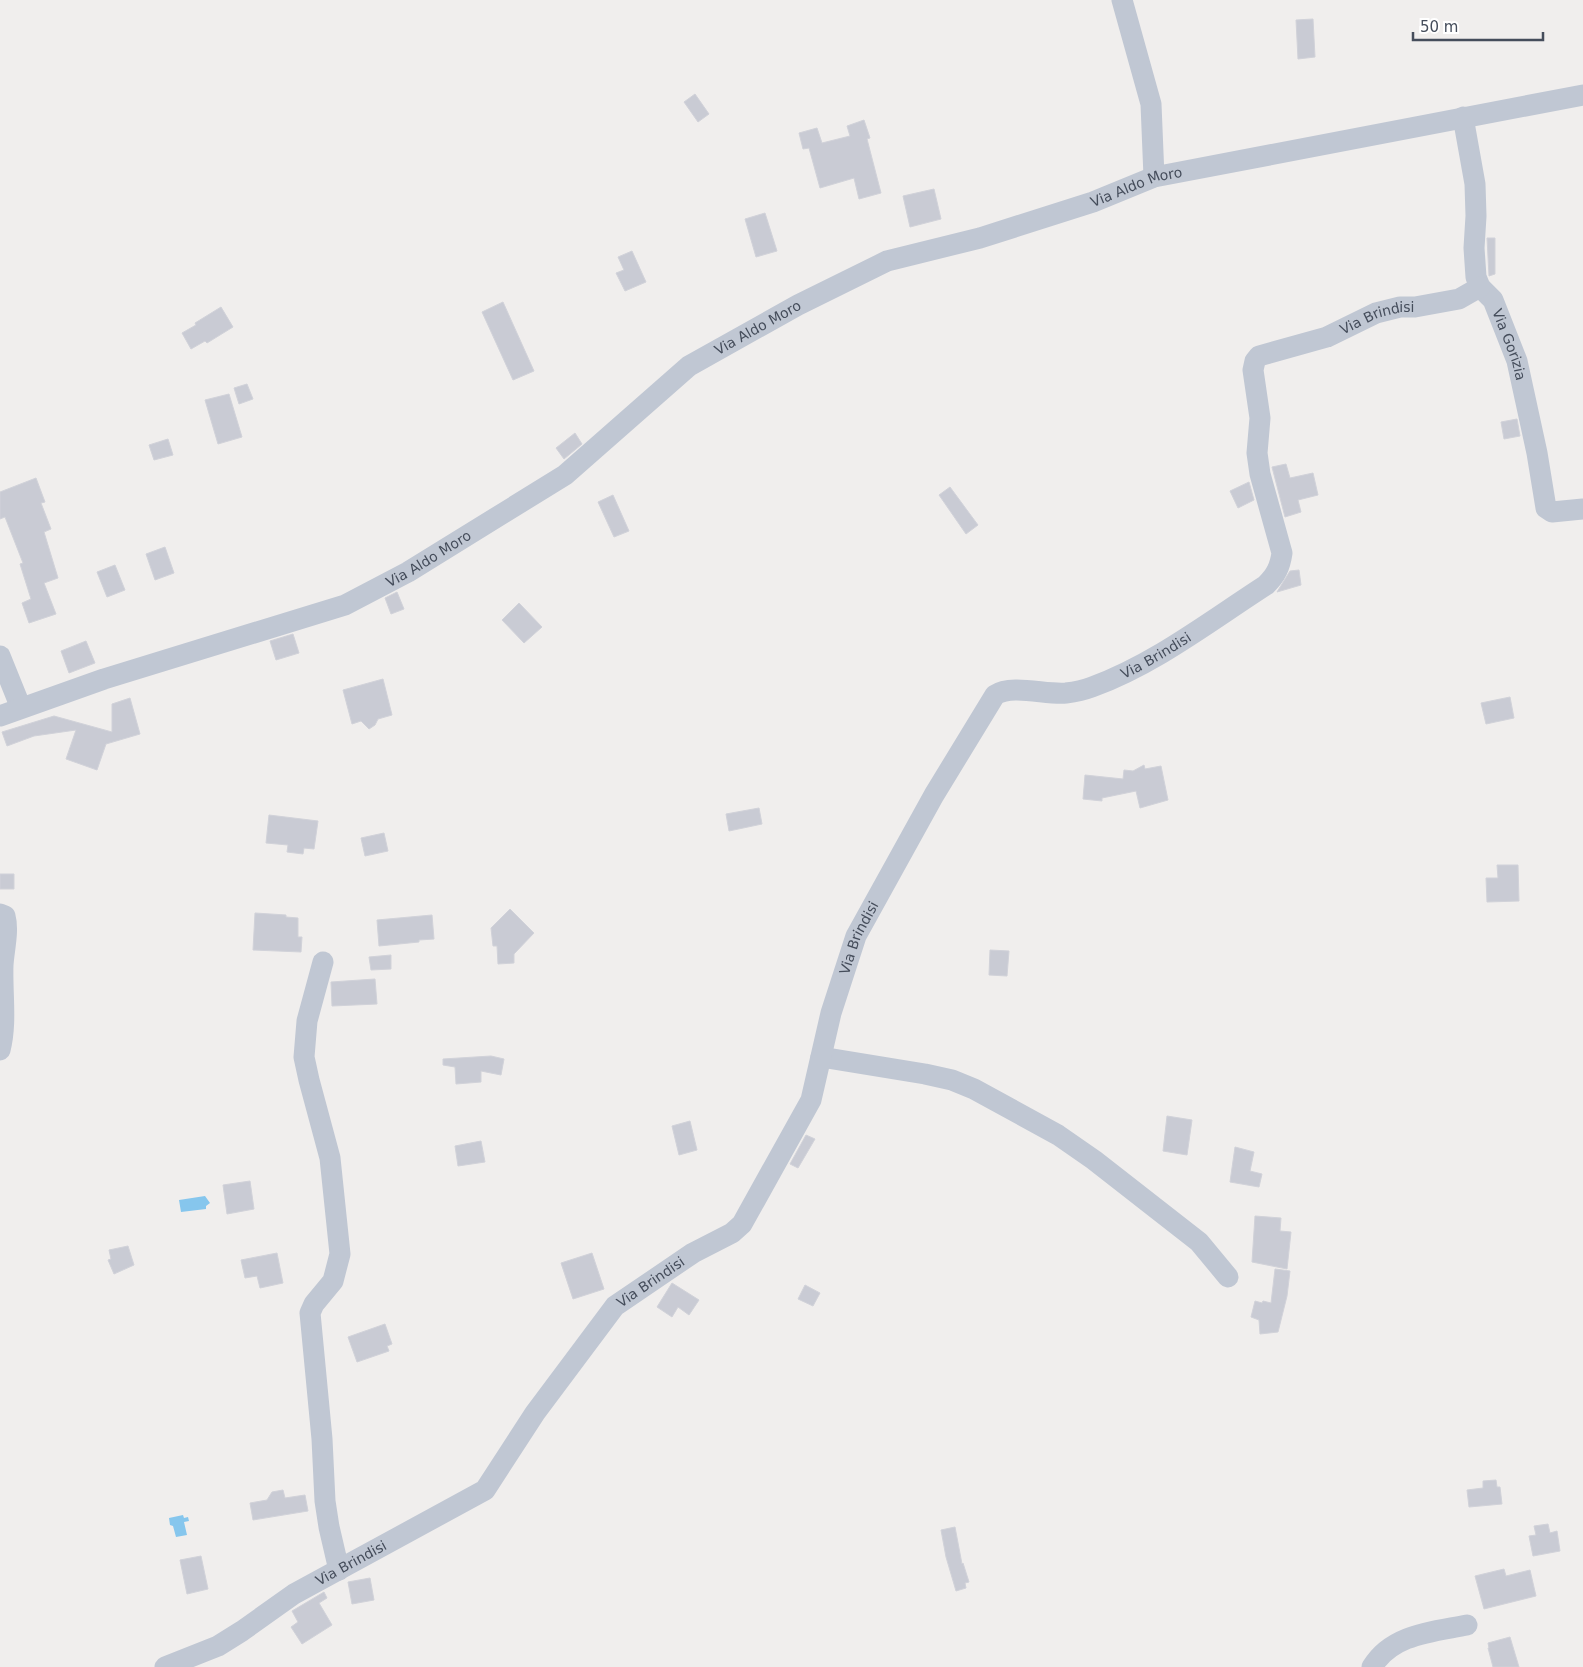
<svg xmlns="http://www.w3.org/2000/svg" width="1583" height="1667" font-family="'DejaVu Sans',sans-serif">
  <style>
    .water { fill: #86c6ed }
    .building { fill: #c9cbd4; stroke: #d1d2d9 }
    .lines { fill: none; stroke-linecap: round; stroke-linejoin: round }
    .minor { stroke: #c0c7d3; stroke-width: 21 }
    .labels { text-anchor: middle; dominant-baseline: central; stroke-width: 4.5; stroke-linejoin: round; paint-order: stroke }
    .street-label { font-size: 14px; fill: #454d5b; stroke: #fff }
  </style>
  <rect width="100%" height="100%" fill="#f0eeed"/>
  <!-- water -->
  <path class="water" d="M 205,1196 L 210,1203 L 206,1206 L 206,1209 L 181,1212 L 179,1200 Z
    M 183,1515 L 184,1518 L 188,1517 L 189,1521 L 184,1522 L 187,1535 L 176,1537 L 173,1526 L 170,1525 L 169,1518 Z"/>
  <!-- building -->
  <path class="building" d="M 1313,19 L 1315,57 L 1298,59 L 1296,20 Z
    M 695,94 L 709,114 L 698,122 L 684,102 Z
    M 864,120 L 870,138 L 867,139 L 881,193 L 859,199 L 854,178 L 820,188 L 809,148 L 803,149 L 799,133 L 817,128 L 822,143 L 850,136 L 847,126 Z
    M 934,189 L 941,219 L 910,227 L 903,196 Z
    M 765,213 L 777,251 L 756,257 L 745,219 Z
    M 1487,238 L 1495,238 L 1495,274 L 1489,276 Z
    M 632,251 L 646,282 L 625,291 L 616,273 L 624,270 L 618,257 Z
    M 503,302 L 534,371 L 513,380 L 482,312 Z
    M 221,307 L 233,327 L 207,343 L 205,341 L 191,349 L 182,333 L 196,325 L 195,323 Z
    M 247,384 L 253,399 L 239,404 L 234,388 Z
    M 229,394 L 242,437 L 218,444 L 205,400 Z
    M 1517,419 L 1520,436 L 1504,439 L 1501,422 Z
    M 575,433 L 582,444 L 564,459 L 556,448 Z
    M 168,439 L 173,455 L 154,460 L 149,445 Z
    M 1286,464 L 1290,478 L 1313,473 L 1318,495 L 1298,500 L 1301,512 L 1285,517 L 1272,467 Z
    M 36,478 L 45,502 L 41,503 L 51,529 L 44,532 L 58,578 L 44,583 L 56,614 L 29,623 L 22,603 L 31,599 L 20,564 L 23,563 L 5,517 L 0,519 L 0,492 Z
    M 1249,482 L 1254,500 L 1238,508 L 1230,491 Z
    M 950,487 L 978,525 L 966,534 L 939,495 Z
    M 613,495 L 629,531 L 614,537 L 598,502 Z
    M 165,547 L 174,573 L 155,580 L 146,554 Z
    M 115,565 L 125,590 L 107,597 L 97,572 Z
    M 1299,570 L 1301,585 L 1277,592 L 1290,571 Z
    M 397,592 L 404,609 L 391,614 L 385,598 Z
    M 519,603 L 542,627 L 524,643 L 502,620 Z
    M 293,634 L 299,653 L 276,660 L 270,641 Z
    M 86,641 L 95,663 L 69,673 L 61,651 Z
    M 383,679 L 392,715 L 378,719 L 375,725 L 369,729 L 361,721 L 352,724 L 343,690 Z
    M 1510,697 L 1514,718 L 1486,724 L 1481,703 Z
    M 130,698 L 140,734 L 106,744 L 97,770 L 66,759 L 76,730 L 34,736 L 7,746 L 2,732 L 54,716 L 112,732 L 112,704 Z
    M 1144,765 L 1145,769 L 1161,766 L 1168,800 L 1140,808 L 1136,791 L 1102,798 L 1102,801 L 1083,799 L 1085,775 L 1123,779 L 1124,770 L 1133,771 Z
    M 759,808 L 762,824 L 729,831 L 726,814 Z
    M 269,815 L 318,821 L 314,849 L 304,848 L 303,854 L 287,852 L 288,845 L 266,843 Z
    M 384,833 L 388,851 L 365,856 L 361,838 Z
    M 1497,865 L 1518,865 L 1519,901 L 1487,902 L 1486,878 L 1498,878 Z
    M 0,874 L 14,874 L 14,889 L 0,889 Z
    M 510,909 L 534,933 L 514,954 L 514,963 L 498,964 L 497,946 L 493,946 L 491,928 Z
    M 255,913 L 286,915 L 286,917 L 298,918 L 298,937 L 302,937 L 301,952 L 253,950 Z
    M 432,915 L 434,939 L 419,940 L 419,942 L 379,946 L 377,920 Z
    M 990,950 L 1009,951 L 1007,976 L 989,975 Z
    M 391,955 L 391,969 L 371,970 L 369,957 Z
    M 375,979 L 377,1004 L 332,1006 L 331,982 Z
    M 491,1056 L 504,1059 L 501,1075 L 481,1071 L 481,1082 L 456,1084 L 455,1067 L 443,1065 L 443,1059 Z
    M 1167,1116 L 1192,1120 L 1187,1155 L 1163,1151 Z
    M 690,1121 L 697,1150 L 679,1155 L 672,1126 Z
    M 806,1135 L 815,1139 L 798,1168 L 790,1164 Z
    M 481,1141 L 485,1162 L 458,1166 L 455,1146 Z
    M 1235,1147 L 1254,1152 L 1250,1171 L 1262,1174 L 1259,1187 L 1230,1182 Z
    M 250,1181 L 254,1209 L 227,1214 L 223,1185 Z
    M 1255,1216 L 1281,1218 L 1280,1231 L 1291,1232 L 1287,1269 L 1252,1262 Z
    M 128,1246 L 134,1265 L 114,1274 L 108,1260 L 111,1259 L 109,1250 Z
    M 277,1253 L 283,1283 L 260,1288 L 257,1276 L 245,1278 L 241,1260 Z
    M 592,1253 L 604,1289 L 573,1299 L 561,1263 Z
    M 1275,1269 L 1290,1271 L 1287,1296 L 1278,1332 L 1260,1334 L 1259,1320 L 1251,1317 L 1255,1301 L 1262,1303 L 1263,1301 L 1271,1303 Z
    M 672,1283 L 699,1300 L 689,1315 L 678,1307 L 672,1317 L 657,1307 Z
    M 805,1285 L 820,1293 L 813,1306 L 798,1299 Z
    M 385,1324 L 392,1344 L 387,1346 L 389,1351 L 357,1362 L 348,1337 Z
    M 1496,1480 L 1497,1487 L 1500,1487 L 1502,1504 L 1469,1507 L 1467,1490 L 1483,1488 L 1483,1481 Z
    M 283,1490 L 285,1498 L 305,1495 L 308,1511 L 253,1520 L 250,1503 L 267,1500 L 272,1492 Z
    M 1548,1524 L 1550,1533 L 1557,1531 L 1560,1551 L 1533,1556 L 1529,1536 L 1536,1535 L 1534,1526 Z
    M 955,1527 L 962,1564 L 963,1563 L 969,1582 L 965,1583 L 966,1588 L 956,1591 L 946,1557 L 941,1530 Z
    M 201,1556 L 208,1589 L 187,1594 L 180,1560 Z
    M 1504,1569 L 1506,1576 L 1530,1570 L 1536,1596 L 1484,1609 L 1475,1576 Z
    M 370,1578 L 374,1600 L 352,1604 L 348,1582 Z
    M 324,1592 L 327,1598 L 319,1603 L 332,1625 L 302,1644 L 291,1627 L 298,1622 L 292,1611 Z
    M 1510,1637 L 1519,1667 L 1493,1667 L 1488,1648 L 1489,1648 L 1488,1643 Z"/>
  <g class="lines">
    <!-- minor -->
    <g class="minor">
      <path d="M 1122,0 L 1151,104 L 1154,177"/>
      <path id="s1" d="M 1463,117 L 1475,184 L 1476,216 L 1474,248 L 1476,277 L 1480,287 L 1493,300 L 1517,361 L 1537,453 L 1546,508 L 1552,512 L 1583,509"/>
      <path d="M 0,656 L 21,708"/>
      <path id="s2" d="M 0,716 L 104,679 L 345,605 L 408,572 L 565,475 L 689,366 L 798,305 L 887,261 L 980,238 L 1093,202 L 1154,177 L 1583,95"/>
      <path d="M 0,914 L 5,916 C 9,931 4,949 3,965 C 2,994 7,1023 0,1050"/>
      <path d="M 323,962 L 307,1021 L 304,1057 L 309,1080 L 330,1158 L 340,1254 L 333,1281 L 314,1304 L 310,1313 L 322,1439 L 325,1501 L 329,1527 L 339,1570"/>
      <path d="M 821,1057 L 925,1074 L 952,1080 L 974,1089 L 1058,1135 L 1094,1160 L 1199,1242 L 1228,1277"/>
      <path id="s3" d="M 165,1667 L 218,1646 L 242,1631 L 294,1594 L 485,1490 L 535,1413 L 615,1306 L 693,1253 L 732,1233 L 742,1224 L 811,1100 L 831,1013 L 856,936 L 934,795 L 995,695 C 1012,684 1046,695 1066,693 C 1074,692 1084,690 1092,687 C 1155,664 1210,621 1266,585 C 1276,575 1280,567 1282,553 L 1260,474 L 1257,453 L 1260,418 L 1253,370 L 1255,361 L 1259,356 L 1327,337 L 1376,313 L 1400,307 L 1415,307 L 1459,299 L 1480,287"/>
      <path d="M 1372,1667 C 1392,1634 1432,1632 1467,1625"/>
    </g>
  </g>
  <g class="labels">
    <!-- street labels -->
    <g class="street-label">
      <text stroke="none"><textPath href="#s2" startOffset="1268">Via Aldo Moro</textPath></text>
      <text stroke="none"><textPath href="#s3" startOffset="1999">Via Brindisi</textPath></text>
      <text stroke="none"><textPath href="#s2" startOffset="862">Via Aldo Moro</textPath></text>
      <text stroke="none"><textPath href="#s1" startOffset="238">Via Gorizia</textPath></text>
      <text stroke="none"><textPath href="#s2" startOffset="458">Via Aldo Moro</textPath></text>
      <text stroke="none"><textPath href="#s3" startOffset="1504">Via Brindisi</textPath></text>
      <text stroke="none"><textPath href="#s3" startOffset="1055">Via Brindisi</textPath></text>
      <text stroke="none"><textPath href="#s3" startOffset="635">Via Brindisi</textPath></text>
      <text stroke="none"><textPath href="#s3" startOffset="214">Via Brindisi</textPath></text>
    </g>
  </g>
  <!-- scale -->
  <path d="M1413 32v8h130v-8" fill="none" stroke="#454d5b" stroke-width="2.5"/>
  <text x="1420" y="32" font-size="15" fill="#454d5b" stroke="#ffffff" stroke-width="4" paint-order="stroke">50 m</text>
</svg>
